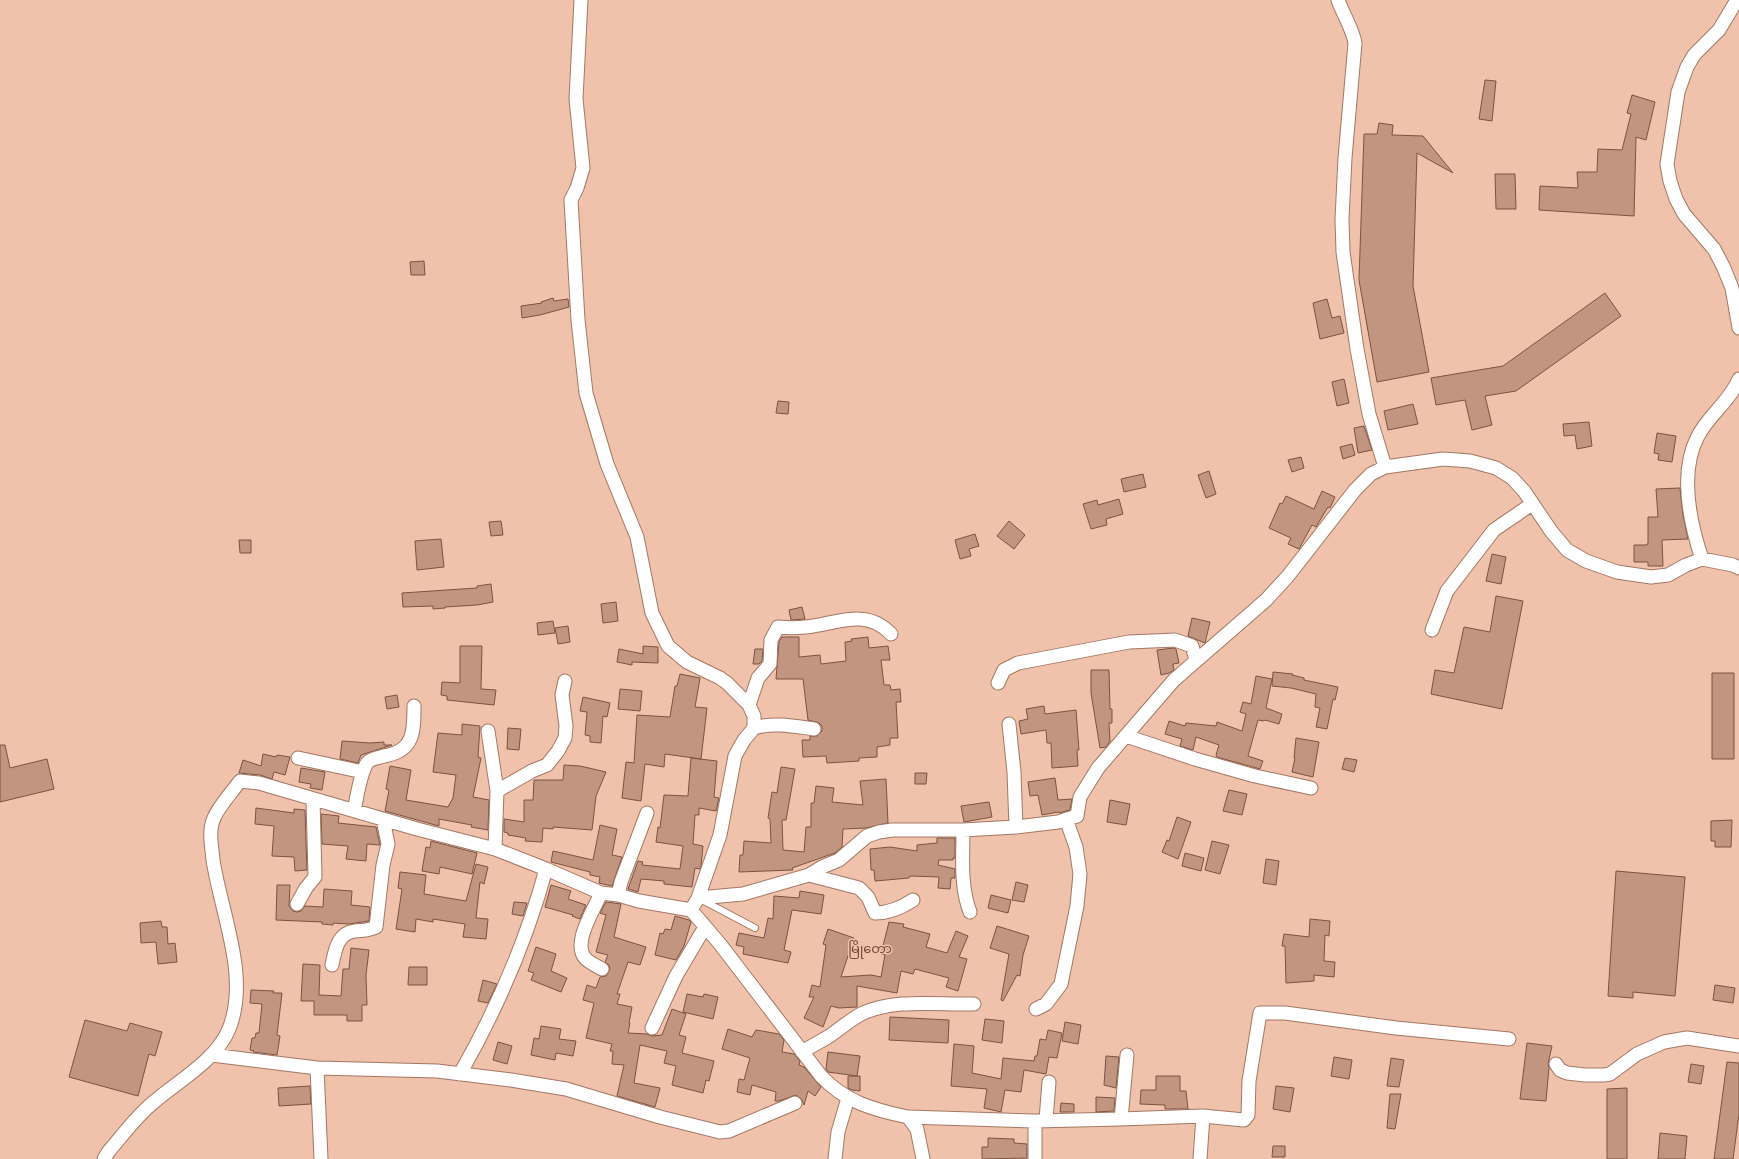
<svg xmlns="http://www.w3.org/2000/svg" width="1739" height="1159" font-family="Mulish,'Noto Sans Myanmar',sans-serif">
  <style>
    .building { fill: #c29581; stroke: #7b5340 }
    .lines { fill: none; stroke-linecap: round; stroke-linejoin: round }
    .lane-casing { stroke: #a27864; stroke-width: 8 }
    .street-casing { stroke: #a27864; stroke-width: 15 }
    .lane { stroke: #fff; stroke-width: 6 }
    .street { stroke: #fff; stroke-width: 13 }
    .labels { text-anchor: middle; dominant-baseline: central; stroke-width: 3; stroke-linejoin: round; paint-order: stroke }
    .quarter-label { font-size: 13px; fill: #734c39; stroke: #f0c1ab }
  </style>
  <rect width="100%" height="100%" fill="#f0c1ab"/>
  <!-- building -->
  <path class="building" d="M 1485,80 L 1496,81 L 1492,121 L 1479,119 Z
    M 1632,95 L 1655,102 L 1646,140 L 1636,137 L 1634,216 L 1539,210 L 1540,186 L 1578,188 L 1577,172 L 1597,172 L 1598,149 L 1622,150 L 1631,114 L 1627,113 Z
    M 1379,123 L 1393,125 L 1392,135 L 1423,136 L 1453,173 L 1417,153 L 1413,286 L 1429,372 L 1377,382 L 1359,280 L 1364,134 L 1377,134 Z
    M 1495,174 L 1515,174 L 1516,209 L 1496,209 Z
    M 424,261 L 425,275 L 411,275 L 410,262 Z
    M 1605,293 L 1621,316 L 1516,391 L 1485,396 L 1492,425 L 1472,430 L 1465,400 L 1436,405 L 1431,378 L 1503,366 Z
    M 553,298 L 554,301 L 568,299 L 569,307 L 540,315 L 522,318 L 521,306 L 542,303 L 541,302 Z
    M 1327,299 L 1332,318 L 1340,316 L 1344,333 L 1320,339 L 1313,303 Z
    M 1344,379 L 1349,403 L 1337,406 L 1332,382 Z
    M 778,401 L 789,402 L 788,414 L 776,413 Z
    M 1413,404 L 1418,424 L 1388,430 L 1384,411 Z
    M 1589,422 L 1592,446 L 1577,449 L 1575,435 L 1564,436 L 1563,424 Z
    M 1364,426 L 1372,450 L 1358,453 L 1354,428 Z
    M 1657,433 L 1676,436 L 1672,462 L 1658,460 L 1659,454 L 1654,453 Z
    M 1352,444 L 1355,455 L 1343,459 L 1340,447 Z
    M 1301,457 L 1304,468 L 1292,472 L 1288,460 Z
    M 1209,471 L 1216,494 L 1206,498 L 1198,475 Z
    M 1143,474 L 1146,487 L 1124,492 L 1121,479 Z
    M 1680,488 L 1683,515 L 1688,539 L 1662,540 L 1663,566 L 1648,566 L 1648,562 L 1634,562 L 1634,545 L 1647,545 L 1648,543 L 1648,517 L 1658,517 L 1656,489 Z
    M 1322,491 L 1335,497 L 1330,508 L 1328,507 L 1316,527 L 1312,525 L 1299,549 L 1288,544 L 1291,538 L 1269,528 L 1280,503 L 1282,504 L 1286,496 L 1314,509 Z
    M 1119,499 L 1123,514 L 1106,519 L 1107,525 L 1091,529 L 1083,504 L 1097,500 L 1098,505 Z
    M 501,521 L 503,535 L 491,536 L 489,522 Z
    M 1009,521 L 1025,535 L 1014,549 L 997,536 Z
    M 975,534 L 979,546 L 969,549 L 971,556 L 960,559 L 955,540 Z
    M 441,539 L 444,567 L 417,570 L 415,541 Z
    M 239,540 L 251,540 L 251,553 L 240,553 Z
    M 1492,554 L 1506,557 L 1501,584 L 1486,581 Z
    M 491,584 L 493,602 L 477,605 L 445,607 L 445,608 L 433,609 L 433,606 L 403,607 L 402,593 L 477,588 L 477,586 Z
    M 1496,596 L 1523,601 L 1502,709 L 1431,694 L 1435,670 L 1454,673 L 1464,627 L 1490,632 Z
    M 616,602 L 618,621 L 603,623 L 601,604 Z
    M 802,607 L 805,619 L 791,620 L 789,610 Z
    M 1192,618 L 1210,622 L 1205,643 L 1188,636 Z
    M 553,621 L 555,633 L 538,635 L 537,623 Z
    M 568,626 L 570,642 L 558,644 L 555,628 Z
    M 782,637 L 799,637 L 799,657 L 820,655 L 821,664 L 846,661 L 845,642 L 852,641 L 851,639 L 868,637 L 869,648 L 888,646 L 890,660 L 881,660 L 884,685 L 890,685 L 891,690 L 900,689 L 901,702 L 896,702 L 898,738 L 890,738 L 890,745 L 877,747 L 877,757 L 859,758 L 859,761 L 827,763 L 826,756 L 803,757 L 802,740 L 810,740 L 810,736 L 817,736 L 822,731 L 822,726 L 819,723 L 808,720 L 803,679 L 776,679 L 779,642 Z
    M 460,646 L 482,646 L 481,689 L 496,690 L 494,705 L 447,700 L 447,696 L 441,695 L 442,682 L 460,683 Z
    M 643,646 L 658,647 L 658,663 L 632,662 L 632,665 L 617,662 L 619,649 L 643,654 Z
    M 1174,648 L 1176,649 L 1179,663 L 1173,664 L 1174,670 L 1169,673 L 1161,675 L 1157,650 Z
    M 755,649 L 763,649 L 762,661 L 759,664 L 753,664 Z
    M 1091,670 L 1109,670 L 1110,709 L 1112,709 L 1112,723 L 1109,723 L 1110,741 L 1106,747 L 1100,748 L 1091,693 Z
    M 1273,672 L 1293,674 L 1292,675 L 1304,678 L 1304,680 L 1338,687 L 1335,700 L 1333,699 L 1327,729 L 1316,727 L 1320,708 L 1315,707 L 1316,694 L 1291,688 L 1272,686 Z
    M 1712,673 L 1734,673 L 1734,759 L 1712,759 Z
    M 680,674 L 700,678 L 695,707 L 707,708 L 701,759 L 665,754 L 664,767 L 645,764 L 641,801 L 622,798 L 626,762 L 634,763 L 637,715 L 670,717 L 675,686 L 677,686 Z
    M 1256,676 L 1272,679 L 1266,708 L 1282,714 L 1279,724 L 1265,720 L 1264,721 L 1258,720 L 1248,756 L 1263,761 L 1260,769 L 1217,757 L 1216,755 L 1219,745 L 1196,737 L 1193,750 L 1180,746 L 1182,739 L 1165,734 L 1169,721 L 1185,726 L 1186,723 L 1216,726 L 1217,722 L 1242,731 L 1246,714 L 1240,712 L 1243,702 L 1251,704 Z
    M 620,689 L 642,691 L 640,711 L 618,709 Z
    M 397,695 L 399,707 L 387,709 L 385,697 Z
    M 583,697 L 610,703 L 607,717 L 603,716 L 601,743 L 590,742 L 590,736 L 585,735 L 587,712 L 580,711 Z
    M 1044,706 L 1045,714 L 1076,710 L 1079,750 L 1077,750 L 1078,766 L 1052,768 L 1051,743 L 1047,743 L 1046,730 L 1021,734 L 1019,721 L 1028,719 L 1026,709 Z
    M 462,724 L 480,726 L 478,757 L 481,758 L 473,797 L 489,800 L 488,830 L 471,827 L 472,825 L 439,819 L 439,826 L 385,811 L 389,790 L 386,789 L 390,766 L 411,770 L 406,800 L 448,807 L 453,798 L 456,775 L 433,772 L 438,733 L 462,735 Z
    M 508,728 L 521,729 L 519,750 L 507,749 Z
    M 1296,738 L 1319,742 L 1313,777 L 1292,772 L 1295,758 L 1294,758 Z
    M 342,741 L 370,743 L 384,742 L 384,745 L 392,745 L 361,755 L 358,763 L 340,759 Z
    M 0,745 L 5,745 L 10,768 L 47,759 L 54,789 L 0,802 Z
    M 263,754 L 276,757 L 277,755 L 290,757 L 285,775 L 274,772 L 272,779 L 260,775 L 239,773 L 243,760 L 261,766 Z
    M 691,758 L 717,761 L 714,797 L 719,798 L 716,811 L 699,808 L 699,815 L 695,815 L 693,844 L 703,846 L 701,866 L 700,869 L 695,868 L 692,887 L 664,884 L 664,881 L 641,879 L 638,892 L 628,889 L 638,861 L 643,862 L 642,865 L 680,869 L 683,846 L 656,842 L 658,827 L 660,828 L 664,795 L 688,796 Z
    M 1345,758 L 1357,760 L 1354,772 L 1342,769 Z
    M 564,765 L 580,766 L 606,772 L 596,796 L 592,830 L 553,827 L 553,829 L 543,828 L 542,842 L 525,841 L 526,838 L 508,835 L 508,833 L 504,832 L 504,819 L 524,822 L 524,800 L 533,800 L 534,780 L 563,780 Z
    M 781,767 L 795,769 L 786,820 L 782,820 L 783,850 L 804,852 L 806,827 L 811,827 L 811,803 L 814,803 L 816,786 L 834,788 L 832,802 L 863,805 L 860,781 L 886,779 L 888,823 L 866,828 L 843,829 L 842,847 L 835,853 L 792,868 L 793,870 L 739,872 L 740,855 L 743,855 L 744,841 L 771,843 L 770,819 L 768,818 L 772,792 L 777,793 Z
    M 301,768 L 325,772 L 322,790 L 310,788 L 311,784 L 299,782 Z
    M 915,773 L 927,773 L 926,784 L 915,784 Z
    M 1055,778 L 1058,800 L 1072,799 L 1070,810 L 1059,813 L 1058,812 L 1042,815 L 1038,795 L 1030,796 L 1028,782 Z
    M 1229,790 L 1247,794 L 1242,815 L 1223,811 Z
    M 1110,800 L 1130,804 L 1126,825 L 1107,822 Z
    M 989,802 L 992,817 L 964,822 L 961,806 Z
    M 256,808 L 294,813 L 294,809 L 305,810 L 307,870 L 295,871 L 294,857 L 272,856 L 274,826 L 255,824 Z
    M 321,814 L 339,816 L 338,823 L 376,827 L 380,845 L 367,844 L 366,861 L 346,859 L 348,846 L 322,844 Z
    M 1177,817 L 1191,822 L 1178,859 L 1162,852 L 1167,840 L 1169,841 Z
    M 1732,820 L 1731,847 L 1715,847 L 1715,841 L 1711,841 L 1711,821 Z
    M 600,825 L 617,829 L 612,855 L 622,857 L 612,886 L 599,883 L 600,877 L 590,875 L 590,872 L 551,862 L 553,851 L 593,860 Z
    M 937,838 L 955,838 L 955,858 L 953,858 L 953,860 L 939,860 L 938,865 L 955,869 L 955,878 L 951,878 L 950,889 L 938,888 L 939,877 L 910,876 L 909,878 L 875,881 L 874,870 L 871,870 L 870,849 L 890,847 L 917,851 L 917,845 L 937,843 Z
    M 431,841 L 477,853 L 472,874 L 440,867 L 439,874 L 422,871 L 426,847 L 430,848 Z
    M 1212,841 L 1229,845 L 1220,874 L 1205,870 Z
    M 1185,853 L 1204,858 L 1201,871 L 1182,866 Z
    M 1266,859 L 1279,861 L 1276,885 L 1263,883 Z
    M 476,864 L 488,867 L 484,884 L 480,882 L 476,918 L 488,919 L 486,939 L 463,937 L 465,924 L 433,919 L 433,922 L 416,919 L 415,932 L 396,929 L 402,889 L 398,888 L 400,872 L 426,875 L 424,894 L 466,901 Z
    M 1616,871 L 1685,877 L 1675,996 L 1633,992 L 1633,998 L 1608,996 Z
    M 1016,882 L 1028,885 L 1024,902 L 1012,900 Z
    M 277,885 L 290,885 L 289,906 L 293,911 L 297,912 L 301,911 L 305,906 L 323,907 L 324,889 L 352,891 L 351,905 L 370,907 L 369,921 L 349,924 L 333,923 L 333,925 L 322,924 L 322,922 L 276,920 Z
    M 551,885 L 571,891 L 568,899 L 586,905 L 580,919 L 572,916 L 573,915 L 545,907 Z
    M 800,891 L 824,895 L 821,914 L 792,910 L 784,950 L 791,952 L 788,963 L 743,954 L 744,947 L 736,945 L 739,933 L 764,938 L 768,918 L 773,919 L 774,896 L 799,898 Z
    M 991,895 L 1011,900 L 1008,913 L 988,908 Z
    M 514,902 L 527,903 L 523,916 L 512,914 Z
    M 606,902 L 621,904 L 614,937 L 646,947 L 640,965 L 628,962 L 617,994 L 620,994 L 617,1004 L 632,1007 L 629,1023 L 630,1023 L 628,1033 L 647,1034 L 652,1036 L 662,1035 L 672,1009 L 686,1014 L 679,1035 L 686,1037 L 682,1053 L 714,1061 L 709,1081 L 706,1080 L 703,1093 L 672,1085 L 676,1066 L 664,1063 L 667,1051 L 640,1045 L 634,1083 L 660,1088 L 655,1107 L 617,1096 L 624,1065 L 612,1064 L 613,1051 L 610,1051 L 612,1044 L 586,1038 L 594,1003 L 583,1000 L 587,985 L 596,988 L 600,977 L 606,976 L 610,969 L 609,965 L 605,962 L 608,955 L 596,952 L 606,915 L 600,913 Z
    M 675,916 L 689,920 L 691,922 L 684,946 L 676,960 L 655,955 L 660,933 L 663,934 L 665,929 L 671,930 Z
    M 1310,919 L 1330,921 L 1329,936 L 1325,935 L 1324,961 L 1335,962 L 1334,977 L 1314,975 L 1314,981 L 1286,983 L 1285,946 L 1282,946 L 1284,934 L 1309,937 Z
    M 161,921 L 162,927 L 167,927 L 168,944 L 175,943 L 177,962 L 158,964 L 156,942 L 141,943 L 140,923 Z
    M 889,922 L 904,924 L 903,927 L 930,934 L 926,947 L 947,953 L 956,931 L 968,936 L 959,957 L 967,959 L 958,991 L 946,987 L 949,978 L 915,969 L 913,974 L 901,971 L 897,993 L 857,986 L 857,1007 L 839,1008 L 831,1006 L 823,1027 L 804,1018 L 814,997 L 809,997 L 812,985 L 820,987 L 826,945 L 823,944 L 828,929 L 854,938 L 841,977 L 871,975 L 881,977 L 885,955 L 881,954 Z
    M 997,926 L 1029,936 L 1023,955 L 1020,976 L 1017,975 L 1003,1001 L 1001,1000 L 1009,954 L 990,948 Z
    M 536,947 L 556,954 L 551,971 L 567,978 L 561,992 L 531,980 L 534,973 L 528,971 Z
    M 351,948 L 369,950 L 366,975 L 367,1005 L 362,1005 L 362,1021 L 347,1021 L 347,1015 L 314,1015 L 314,1001 L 301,1001 L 303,964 L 320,965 L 319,995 L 341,996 L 343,969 L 349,969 Z
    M 409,967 L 427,967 L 427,985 L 408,985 Z
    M 483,980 L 497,984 L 488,1003 L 478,1001 Z
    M 1715,985 L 1735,988 L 1733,1003 L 1713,1000 Z
    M 251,990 L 274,991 L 273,993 L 282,993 L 277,1035 L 280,1036 L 277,1055 L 253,1052 L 254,1051 L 250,1050 L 252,1038 L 255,1038 L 256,1033 L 259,1033 L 262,1004 L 250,1003 Z
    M 687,994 L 703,997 L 704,994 L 718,997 L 713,1019 L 683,1012 Z
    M 890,1017 L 949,1020 L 948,1043 L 889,1040 Z
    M 985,1019 L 1004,1021 L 1002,1043 L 982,1040 Z
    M 85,1020 L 127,1031 L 130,1023 L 162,1032 L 155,1056 L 149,1054 L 138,1096 L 69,1077 Z
    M 1065,1022 L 1081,1025 L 1078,1044 L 1062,1041 Z
    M 541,1026 L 561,1029 L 559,1039 L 576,1041 L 573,1056 L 556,1053 L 555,1060 L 531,1055 L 534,1038 L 539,1039 Z
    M 728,1029 L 752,1037 L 756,1030 L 779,1034 L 784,1040 L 782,1052 L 794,1054 L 800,1061 L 799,1065 L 804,1067 L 821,1087 L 815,1096 L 808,1091 L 804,1105 L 802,1100 L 796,1095 L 779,1101 L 775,1101 L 776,1092 L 752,1085 L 750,1095 L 737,1092 L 739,1079 L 744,1080 L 750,1058 L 722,1049 Z
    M 1048,1030 L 1062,1033 L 1057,1058 L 1049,1057 L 1046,1074 L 1024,1070 L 1021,1092 L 1005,1090 L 1001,1112 L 984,1108 L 987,1089 L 951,1086 L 954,1044 L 974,1046 L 972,1073 L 1001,1079 L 1003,1058 L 1034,1061 L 1035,1056 L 1037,1056 L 1040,1039 L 1046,1040 Z
    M 498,1042 L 512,1046 L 507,1064 L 493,1060 Z
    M 1527,1043 L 1552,1046 L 1548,1064 L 1549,1068 L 1546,1101 L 1520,1099 Z
    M 828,1052 L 860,1056 L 857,1076 L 828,1072 L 826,1069 Z
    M 1106,1056 L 1119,1057 L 1116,1088 L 1104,1085 Z
    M 1334,1057 L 1352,1060 L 1349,1079 L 1331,1076 Z
    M 1391,1058 L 1404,1060 L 1399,1087 L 1387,1086 Z
    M 1727,1062 L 1739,1063 L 1739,1114 L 1733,1159 L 1714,1159 Z
    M 1691,1064 L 1704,1066 L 1701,1084 L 1688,1082 Z
    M 848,1076 L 860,1076 L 860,1091 L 852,1090 L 848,1088 Z
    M 1156,1076 L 1180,1076 L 1180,1091 L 1186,1091 L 1188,1109 L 1165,1109 L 1165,1105 L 1140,1104 L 1141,1090 L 1156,1090 Z
    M 310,1086 L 311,1104 L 279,1106 L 278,1088 Z
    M 1276,1086 L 1294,1088 L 1290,1112 L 1273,1109 Z
    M 1627,1088 L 1627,1159 L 1607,1159 L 1607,1089 Z
    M 1390,1094 L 1401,1094 L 1395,1129 L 1387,1128 Z
    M 1096,1097 L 1115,1098 L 1114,1111 L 1096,1112 Z
    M 1061,1103 L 1074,1104 L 1074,1112 L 1060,1112 Z
    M 1660,1133 L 1687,1136 L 1685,1159 L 1658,1159 Z
    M 988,1138 L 1014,1139 L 1014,1143 L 1027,1144 L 1027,1158 L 982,1159 L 982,1147 L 988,1147 Z
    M 1273,1146 L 1285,1146 L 1285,1157 L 1272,1157 Z"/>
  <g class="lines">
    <!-- lane casing -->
    <g class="lane-casing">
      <path id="lane" d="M 704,901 L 755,928"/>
    </g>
    <!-- street casing -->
    <g class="street-casing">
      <path id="street" d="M 581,0 L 576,99 L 583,168 L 577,188 L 571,200 L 578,320 L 586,393 L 607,464 L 637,537 L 652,613 L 668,646 L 687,662 L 720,678 L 727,683 L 749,705 L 754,716 L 754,728 L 744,740 L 735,756 L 720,835 L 698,898
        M 1338,0 C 1343,14 1353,30 1355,43 L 1345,158 L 1342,219 L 1343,252 L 1357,349 L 1369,414 L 1385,467
        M 1737,0 L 1719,30 L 1694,55 L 1687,67 L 1678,92 L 1667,164 L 1670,181 L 1676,199 L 1684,214 L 1714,249 L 1723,266 L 1732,288 L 1739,328
        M 1702,559 C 1690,523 1679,472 1698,436 C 1709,415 1730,401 1739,379
        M 1432,630 L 1447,591 L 1494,530 L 1532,504
        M 998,683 L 1004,670 L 1018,663 L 1129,642 L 1175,640 L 1192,646 L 1196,660
        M 749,705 L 758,678 L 770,664 L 771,640 L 778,627 C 787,628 797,628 806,627 C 836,624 866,607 891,634
        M 1009,724 L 1014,772 L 1016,827
        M 754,728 C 774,722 793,726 814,729
        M 488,731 L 497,791 L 495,849
        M 1126,736 L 1195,759 L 1255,776 L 1311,788
        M 298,758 L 363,772
        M 497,791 L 532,771 L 547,765 L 558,751 L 565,738 L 566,726 L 562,695 L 565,681
        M 354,811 C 357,797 360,774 367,763 C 371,758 378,758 384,756 C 414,751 414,732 414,706
        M 963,830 C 963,857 960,886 970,912
        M 809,875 L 859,888 L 868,897 L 875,913 C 889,913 901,908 913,900
        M 601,893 C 594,910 571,944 586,959 C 590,963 597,966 602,969
        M 618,895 L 621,882 L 647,813
        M 297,904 L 306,888 L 315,877 L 313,799
        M 691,910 L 698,898 L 743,894 L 809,875 L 822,867 L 839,860 L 867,836 L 879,832 L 892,830 L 963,830 L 1016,827 L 1058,822 L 1077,816 L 1080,797 L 1098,768 L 1174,680 L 1266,600 L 1288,576 L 1355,490 L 1371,474 L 1385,467 L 1443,459 L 1470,461 L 1496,468 L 1512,478 L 1524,491 L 1551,531 L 1567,550 L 1586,561 L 1617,572 L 1651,577 L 1668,575 L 1686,565 L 1702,559 L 1733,565 L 1739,568
        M 332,965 C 335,951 337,933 355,931 C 363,930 368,931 376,927 L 383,865 L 388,844 L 383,819
        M 1036,1009 L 1046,1004 L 1061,984 L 1077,906 L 1080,874 L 1076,847 L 1066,819
        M 652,1028 L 676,976 L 705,927
        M 802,1052 C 811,1046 822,1041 831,1035 C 841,1028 850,1020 861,1014 C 895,998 938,1005 974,1004
        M 212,1055 L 317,1068 L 437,1071 L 511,1080 L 566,1089 L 660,1117 L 720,1132 L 729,1131 L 795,1103
        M 1127,1055 L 1121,1119 L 1203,1116 L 1244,1120 L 1248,1115 L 1249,1081 L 1260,1013 L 1285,1013 L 1396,1028 L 1509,1039
        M 1556,1064 L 1560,1070 L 1567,1073 L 1585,1075 L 1604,1075 L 1610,1074 L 1637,1054 L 1664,1042 L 1687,1038 L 1739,1046
        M 317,1068 L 321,1159
        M 460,1074 C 498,1007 526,943 546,869
        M 908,1117 L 1035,1121 L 1121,1119
        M 1046,1120 L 1049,1082
        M 104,1159 L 109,1151 C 121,1137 133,1121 147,1108 C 172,1084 215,1063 229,1029 C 250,977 221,913 213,860 C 212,847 208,831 214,818 C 219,806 232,792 240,781 L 259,783 L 417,829 L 495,849 L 546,869 L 601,893 L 618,895 L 639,901 L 691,910 L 720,944 L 821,1076 C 845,1102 874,1110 908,1117 L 917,1129 L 923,1159
        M 835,1159 L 838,1132 L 848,1098
        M 1035,1159 L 1035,1121
        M 1200,1159 L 1203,1116"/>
    </g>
    <!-- lane -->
    <use href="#lane" class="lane"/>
    <!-- street -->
    <use href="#street" class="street"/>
  </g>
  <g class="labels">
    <!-- quarter labels -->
    <g class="quarter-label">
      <text x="870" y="948">မြိုတော</text>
    </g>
  </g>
</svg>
